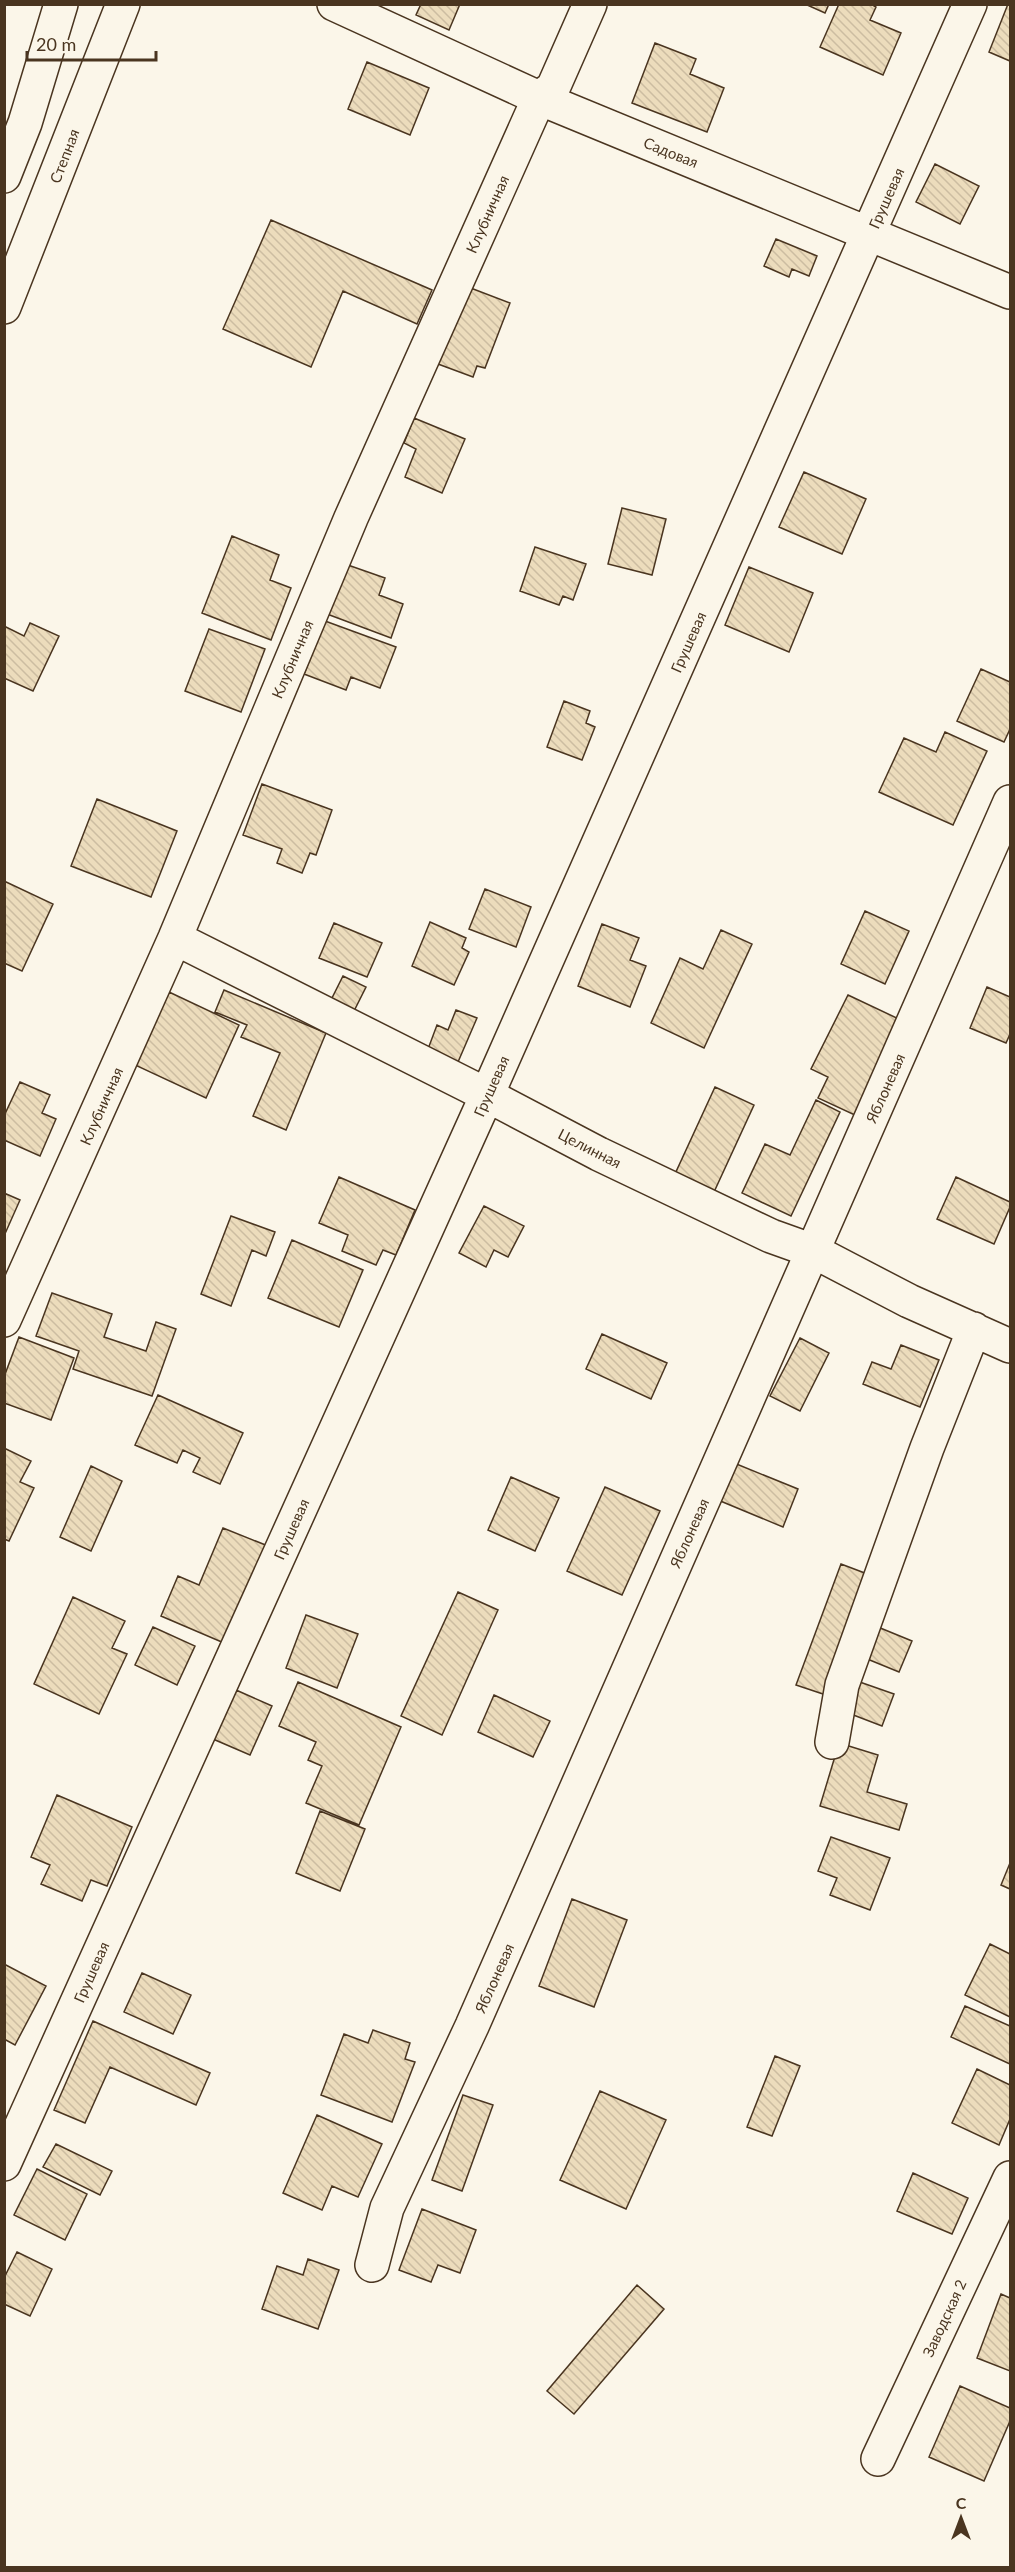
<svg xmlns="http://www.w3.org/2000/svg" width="1015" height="2572" font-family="Lato,sans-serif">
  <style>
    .building { fill: url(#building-back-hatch); stroke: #4a3520; stroke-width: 1.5 }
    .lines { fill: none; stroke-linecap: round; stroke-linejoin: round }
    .minor-casing { stroke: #4a3520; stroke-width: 36 }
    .minor { stroke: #fbf6e9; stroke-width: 33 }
    .labels { text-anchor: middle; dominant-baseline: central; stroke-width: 4.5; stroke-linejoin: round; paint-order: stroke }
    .street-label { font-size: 15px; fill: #4a3520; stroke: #fbf6e9 }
  </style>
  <defs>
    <pattern id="building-back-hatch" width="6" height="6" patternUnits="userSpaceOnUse" patternTransform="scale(1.5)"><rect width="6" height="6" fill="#ecdcbc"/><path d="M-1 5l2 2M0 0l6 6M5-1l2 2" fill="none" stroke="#ccbda1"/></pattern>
  </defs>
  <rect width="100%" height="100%" fill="#fbf6e9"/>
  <!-- building -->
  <path class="building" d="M 421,4 L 460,4 L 449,30 L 416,15 Z
    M 805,4 L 829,4 L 825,13 Z
    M 839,4 L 871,4 L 876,7 L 870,20 L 901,33 L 883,75 L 820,47 Z
    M 1008,4 L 1010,4 L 1010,61 L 989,52 Z
    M 655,43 L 696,59 L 690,74 L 724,88 L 707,132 L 632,103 Z
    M 367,62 L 429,88 L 410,135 L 348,109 Z
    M 935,164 L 979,186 L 960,224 L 916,202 Z
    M 271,220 L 432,290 L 417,324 L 343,291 L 311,367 L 223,329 Z
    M 776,239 L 817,256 L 809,276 L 792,269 L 789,277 L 764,266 Z
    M 468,287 L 510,303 L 485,368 L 477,366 L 473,377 L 438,364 Z
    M 414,418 L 465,439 L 442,493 L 405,477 L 416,449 L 404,443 Z
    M 804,472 L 866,499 L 842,554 L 779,527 Z
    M 622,508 L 666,519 L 652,575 L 608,564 Z
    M 232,536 L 279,555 L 270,580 L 291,588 L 271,640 L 202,613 Z
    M 535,547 L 586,564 L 573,600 L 563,596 L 559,605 L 520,591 Z
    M 345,564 L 385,578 L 379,595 L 403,604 L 391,638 L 327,614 Z
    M 749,567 L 813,593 L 789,652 L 725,625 Z
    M 325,621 L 396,647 L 380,688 L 351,677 L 346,690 L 304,674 Z
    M 30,623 L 59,636 L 33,691 L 4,678 L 4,626 L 24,636 Z
    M 209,629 L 265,649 L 241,712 L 185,691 Z
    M 981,669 L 1010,682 L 1010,729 L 1004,742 L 957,721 Z
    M 564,701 L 590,711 L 586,723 L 595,727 L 582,760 L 547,747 Z
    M 945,732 L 987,751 L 953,825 L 879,792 L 904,738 L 936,752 Z
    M 262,784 L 332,810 L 316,855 L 310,853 L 302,873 L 277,863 L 282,849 L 243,835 Z
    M 97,799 L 177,831 L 151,897 L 71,866 Z
    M 4,881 L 53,904 L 22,971 L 4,963 Z
    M 485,889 L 531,907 L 516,947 L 469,929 Z
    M 865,911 L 909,931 L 885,984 L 841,964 Z
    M 430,922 L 466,938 L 462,948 L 469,952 L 454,985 L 412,966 Z
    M 334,923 L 382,943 L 367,977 L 319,958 Z
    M 602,924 L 639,938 L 630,960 L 646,966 L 630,1007 L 578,986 Z
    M 721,930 L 752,944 L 704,1048 L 651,1023 L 680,958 L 703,969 Z
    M 343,976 L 366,987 L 354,1011 L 331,1000 Z
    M 987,987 L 1010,997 L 1010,1034 L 1006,1043 L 970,1028 Z
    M 224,990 L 326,1033 L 286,1130 L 253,1116 L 280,1053 L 241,1037 L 247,1025 L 215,1012 Z
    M 169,992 L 239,1025 L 206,1098 L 135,1065 Z
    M 848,995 L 903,1021 L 857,1116 L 818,1098 L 828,1077 L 811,1069 Z
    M 456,1010 L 477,1018 L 458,1062 L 428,1049 L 437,1025 L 448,1030 Z
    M 20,1082 L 50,1095 L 42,1113 L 56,1119 L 40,1156 L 4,1140 L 4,1116 Z
    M 715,1087 L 754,1105 L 714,1192 L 675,1174 Z
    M 816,1100 L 840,1112 L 791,1216 L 742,1193 L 765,1144 L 790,1155 Z
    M 339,1177 L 415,1210 L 396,1255 L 383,1250 L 376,1265 L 342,1251 L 348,1235 L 319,1223 Z
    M 956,1177 L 1010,1202 L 1010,1207 L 994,1244 L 937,1219 Z
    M 4,1193 L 20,1200 L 4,1236 Z
    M 484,1206 L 524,1226 L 508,1257 L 494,1250 L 486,1267 L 459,1253 Z
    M 231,1216 L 275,1232 L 266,1256 L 252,1250 L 231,1306 L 201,1294 Z
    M 292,1240 L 363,1270 L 339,1327 L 268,1298 Z
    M 52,1293 L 112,1314 L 104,1337 L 146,1351 L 156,1322 L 176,1329 L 152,1396 L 73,1369 L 79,1351 L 36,1336 Z
    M 602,1334 L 667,1363 L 651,1399 L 586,1369 Z
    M 19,1337 L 74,1358 L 51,1420 L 4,1403 L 4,1377 Z
    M 800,1338 L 829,1353 L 800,1411 L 770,1396 Z
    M 901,1345 L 939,1360 L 920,1407 L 863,1384 L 872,1362 L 891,1369 Z
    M 158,1395 L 243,1433 L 220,1484 L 193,1472 L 200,1458 L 183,1450 L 177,1463 L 135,1445 Z
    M 4,1448 L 31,1461 L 20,1482 L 34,1488 L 9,1541 L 4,1539 Z
    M 734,1463 L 798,1489 L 783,1527 L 718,1500 Z
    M 91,1466 L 122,1481 L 91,1551 L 60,1537 Z
    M 511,1477 L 559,1498 L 535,1551 L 488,1530 Z
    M 605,1487 L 660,1511 L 622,1595 L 567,1571 Z
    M 223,1528 L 273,1548 L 231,1646 L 161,1616 L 178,1576 L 199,1585 Z
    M 841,1564 L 870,1575 L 826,1695 L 796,1685 Z
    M 458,1592 L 498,1610 L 442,1735 L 401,1716 Z
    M 73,1597 L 125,1621 L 112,1648 L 127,1654 L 99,1714 L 34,1684 Z
    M 306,1615 L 358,1634 L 337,1688 L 286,1668 Z
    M 873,1625 L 912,1641 L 899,1672 L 860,1656 Z
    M 153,1627 L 195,1646 L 177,1685 L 135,1665 Z
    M 854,1680 L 894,1694 L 882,1726 L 843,1711 Z
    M 298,1682 L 401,1727 L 359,1825 L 306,1803 L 322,1766 L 308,1760 L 316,1742 L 279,1726 Z
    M 236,1690 L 272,1706 L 250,1755 L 213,1739 Z
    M 494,1695 L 550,1721 L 533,1757 L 478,1732 Z
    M 839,1743 L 878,1755 L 867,1792 L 907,1804 L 899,1830 L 820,1806 Z
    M 57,1795 L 132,1827 L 107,1886 L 91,1880 L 82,1901 L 41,1884 L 50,1865 L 31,1857 Z
    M 320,1811 L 365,1829 L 340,1891 L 296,1873 Z
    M 831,1837 L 890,1858 L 870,1910 L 830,1895 L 837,1878 L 818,1871 Z
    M 1010,1863 L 1010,1889 L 1001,1885 Z
    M 572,1899 L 627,1920 L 594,2007 L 539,1986 Z
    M 990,1944 L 1010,1954 L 1010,2017 L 965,1995 Z
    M 4,1964 L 46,1986 L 15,2045 L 4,2039 Z
    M 142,1973 L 191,1995 L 173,2034 L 124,2012 Z
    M 965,2006 L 1010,2026 L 1010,2064 L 951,2037 Z
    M 93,2021 L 210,2073 L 196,2105 L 110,2067 L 85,2123 L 54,2110 Z
    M 373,2030 L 410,2043 L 405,2059 L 415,2062 L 392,2122 L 321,2095 L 344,2034 L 368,2043 Z
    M 775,2056 L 800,2066 L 772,2136 L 747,2127 Z
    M 977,2069 L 1010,2085 L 1010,2119 L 999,2145 L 952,2123 Z
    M 600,2091 L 666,2120 L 626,2209 L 560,2180 Z
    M 463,2095 L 493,2105 L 462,2191 L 432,2180 Z
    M 317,2115 L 382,2144 L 358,2197 L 332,2186 L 322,2210 L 283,2193 Z
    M 56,2144 L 112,2171 L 100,2195 L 43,2167 Z
    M 37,2169 L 87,2194 L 65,2240 L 14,2215 Z
    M 913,2173 L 968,2198 L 952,2234 L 897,2211 Z
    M 422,2209 L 476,2230 L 460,2273 L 438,2265 L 431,2282 L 399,2270 Z
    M 17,2252 L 52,2269 L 30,2316 L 4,2304 L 4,2278 Z
    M 308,2259 L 339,2270 L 318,2329 L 262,2309 L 277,2266 L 303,2275 Z
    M 637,2285 L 664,2309 L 574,2414 L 547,2391 Z
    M 1001,2294 L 1010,2298 L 1010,2371 L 977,2358 Z
    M 960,2386 L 1010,2408 L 1010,2421 L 984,2481 L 929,2457 Z"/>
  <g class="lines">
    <!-- minor casing -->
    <g class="minor-casing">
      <path id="minor" d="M 334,4 L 539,98 L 1010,292
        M 4,176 L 25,123 L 61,4
        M 4,307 L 123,4
        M 175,938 L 487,1095 L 599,1154 L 771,1236 L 813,1251 L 909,1301 L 1010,1346
        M 4,1320 L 175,938 L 351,518 L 539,98 L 553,88 L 590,4
        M 832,1742 L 842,1685 L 927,1448 L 974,1329
        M 4,2164 L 487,1095 L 970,4
        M 372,2265 L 387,2208 L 472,2026 L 1010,802
        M 878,2459 L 1010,2178"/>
    </g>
    <!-- minor -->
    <use href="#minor" class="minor"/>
  </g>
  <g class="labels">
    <!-- street labels -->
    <g class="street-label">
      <text transform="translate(671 152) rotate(22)">Садовая</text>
      <text transform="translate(64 156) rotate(-69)">Степная</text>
      <text transform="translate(886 198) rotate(-66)">Грушевая</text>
      <text transform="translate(487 214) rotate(-66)">Клубничная</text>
      <text transform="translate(688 642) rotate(-66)">Грушевая</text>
      <text transform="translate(292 659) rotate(-67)">Клубничная</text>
      <text transform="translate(491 1086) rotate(-66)">Грушевая</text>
      <text transform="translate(885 1088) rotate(-66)">Яблоневая</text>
      <text transform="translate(101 1106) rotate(-66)">Клубничная</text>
      <text transform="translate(590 1148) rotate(27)">Целинная</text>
      <text transform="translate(291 1529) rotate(-66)">Грушевая</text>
      <text transform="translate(689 1533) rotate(-66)">Яблоневая</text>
      <text transform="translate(91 1972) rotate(-66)">Грушевая</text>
      <text transform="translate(494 1978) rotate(-66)">Яблоневая</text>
      <text transform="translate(944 2318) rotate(-65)">Заводская 2</text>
    </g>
  </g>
  <!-- border -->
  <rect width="1015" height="2572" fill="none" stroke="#4a3520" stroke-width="12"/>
  <!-- north arrow -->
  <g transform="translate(961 2518)" stroke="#fbf6e9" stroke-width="4.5" paint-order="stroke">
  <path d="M0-4.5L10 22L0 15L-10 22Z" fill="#4a3520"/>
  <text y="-9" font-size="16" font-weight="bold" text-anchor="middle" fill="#4a3520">С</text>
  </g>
  <!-- scale -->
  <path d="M27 51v9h129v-9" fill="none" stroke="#4a3520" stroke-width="3"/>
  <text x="36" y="51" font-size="18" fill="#4a3520" stroke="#fbf6e9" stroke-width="4.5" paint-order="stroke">20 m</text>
</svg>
